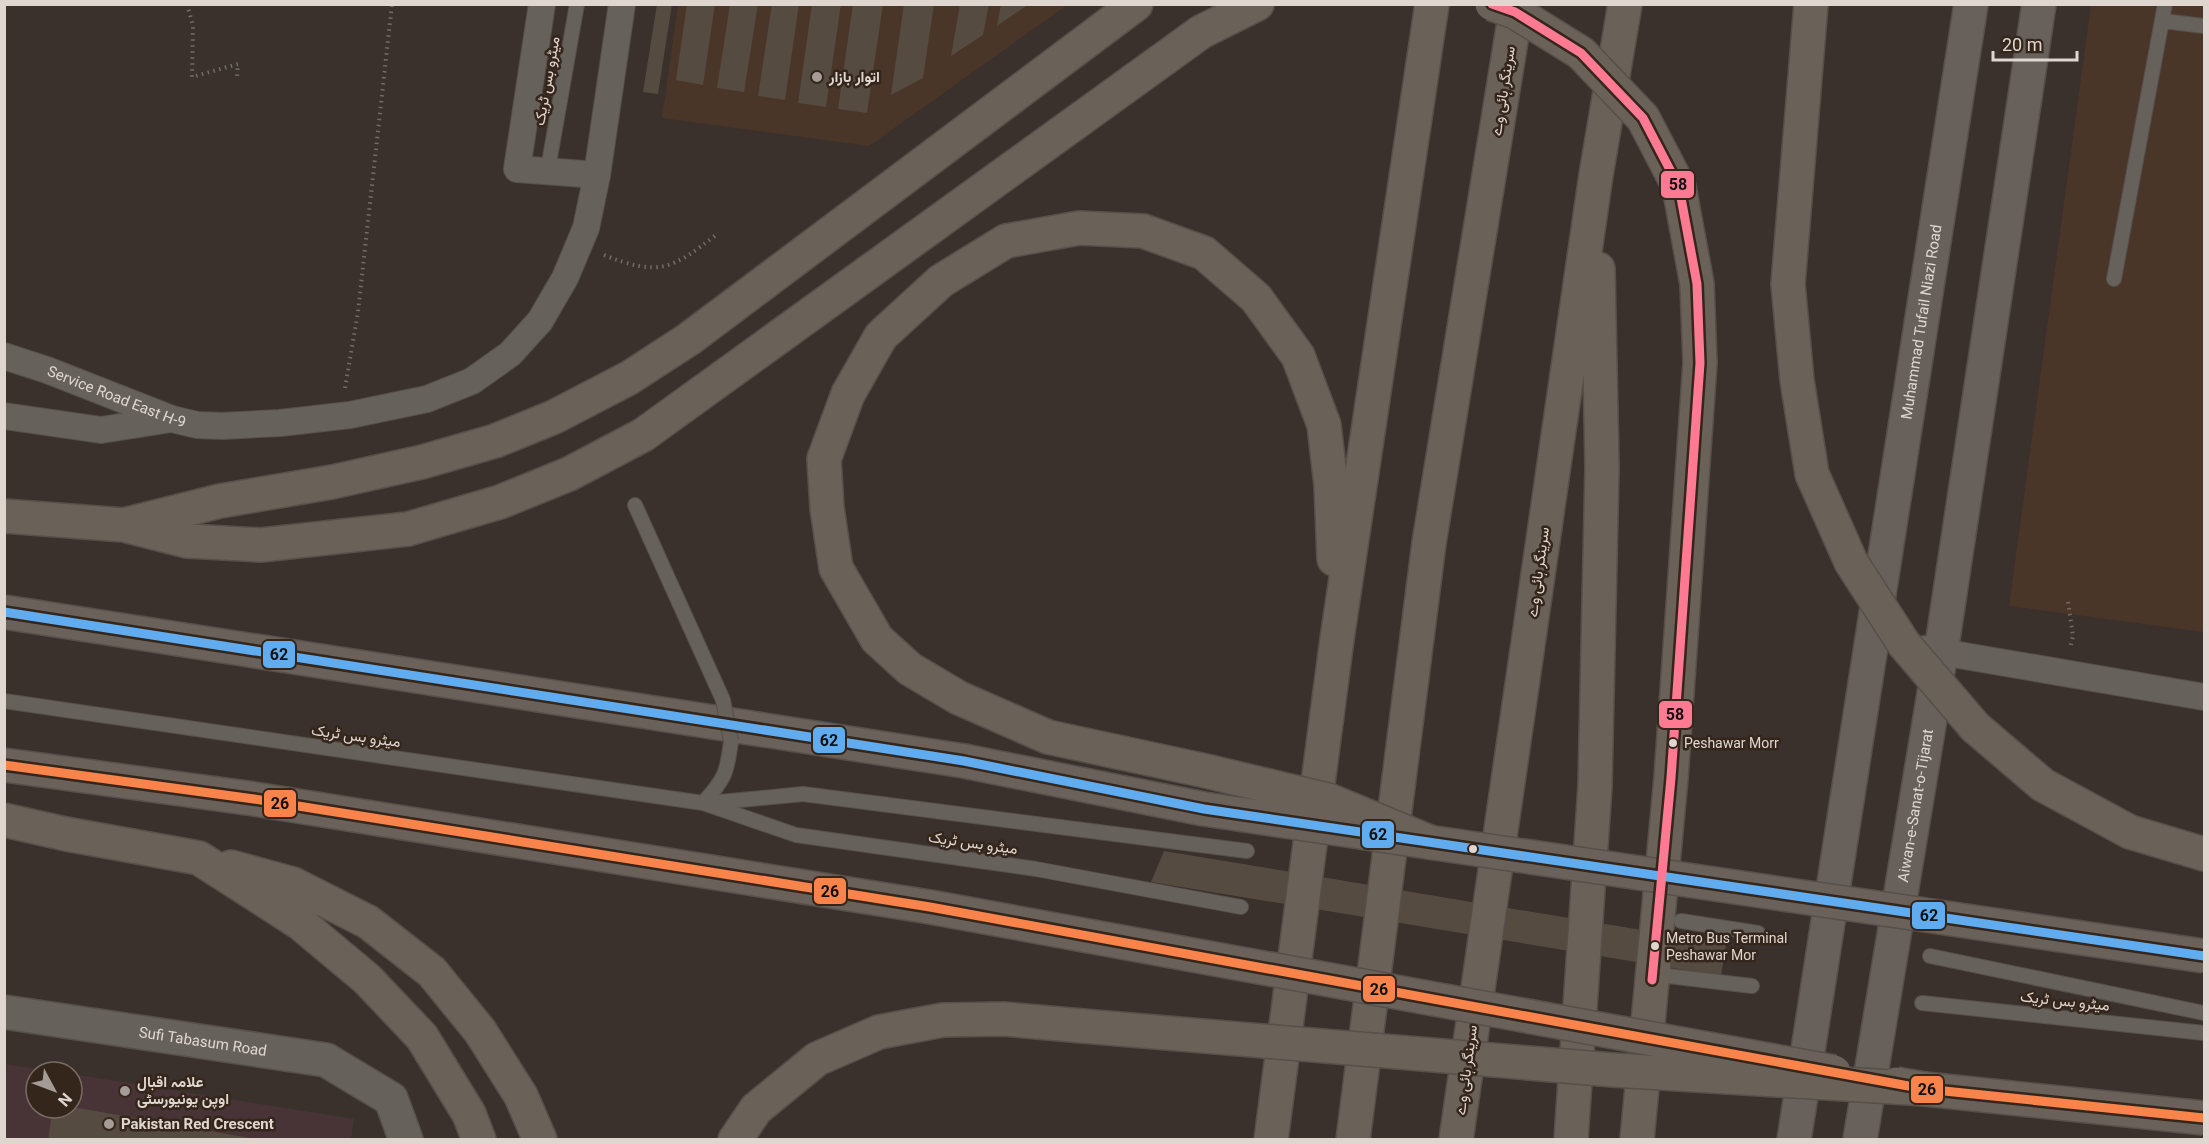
<svg xmlns="http://www.w3.org/2000/svg" width="2209" height="1144" font-family="Roboto,Vazirmatn,sans-serif">
  <style>
    .built { fill: #4a3529 }
    .education { fill: #483436 }
    .building { fill: #554b40 }
    .lines { fill: none; stroke-linecap: round; stroke-linejoin: round }
    .service-casing { stroke: #564f4a; stroke-width: 16 }
    .minor-casing { stroke: #564f4a; stroke-width: 28 }
    .tertiary-casing { stroke: #564f4a; stroke-width: 36 }
    .secondary-casing { stroke: #564f4a; stroke-width: 36 }
    .primary-casing { stroke: #564f4a; stroke-width: 36 }
    .trunk-casing { stroke: #564f4a; stroke-width: 36 }
    .path { stroke: #726c68; stroke-width: 4; stroke-dasharray: 1.5 4.5; stroke-linecap: butt }
    .service { stroke: #67615c; stroke-width: 14 }
    .minor { stroke: #67615c; stroke-width: 26 }
    .tertiary { stroke: #67615c; stroke-width: 33 }
    .secondary { stroke: #68615b; stroke-width: 33 }
    .primary { stroke: #6a625a; stroke-width: 33 }
    .trunk { stroke: #6a6259; stroke-width: 33 }
    .service-bridge-casing { stroke: #564f4a; stroke-width: 16; stroke-linecap: butt }
    .primary-bridge-casing { stroke: #564f4a; stroke-width: 36; stroke-linecap: butt }
    .trunk-bridge-casing { stroke: #564f4a; stroke-width: 36; stroke-linecap: butt }
    .service-bridge { stroke: #67615c; stroke-width: 14 }
    .primary-bridge { stroke: #6a625a; stroke-width: 33 }
    .trunk-bridge { stroke: #6a6259; stroke-width: 33 }
    .bus-1-casing { stroke: #35261c; stroke-width: 14 }
    .bus-2-casing { stroke: #35261c; stroke-width: 14 }
    .bus-3-casing { stroke: #35261c; stroke-width: 14 }
    .bus-1 { stroke: #60acee; stroke-width: 9 }
    .bus-2 { stroke: #fe7a93; stroke-width: 9 }
    .bus-3 { stroke: #f8844c; stroke-width: 9 }
    .poi-dot { fill: #a69c97; stroke: #35261c; stroke-width: 2 }
    .bus-dot { fill: #e0d6d0; stroke: #35261c; stroke-width: 2 }
    .labels { text-anchor: middle; dominant-baseline: central; stroke-width: 5; stroke-linejoin: round; paint-order: stroke }
    .bus-label { font-size: 14px; fill: #e0d6d0; stroke: #35261c; text-anchor: start }
    .poi-label { font-size: 15px; font-weight: bold; fill: #e0d6d0; stroke: #35261c; text-anchor: start }
    .street-label { font-size: 15px; fill: #e0d6d0; stroke: #35261c }
    .line-badge { stroke: #35261c; stroke-width: 2 }
    .pale-badge-label { font-size: 16px; text-anchor: middle; font-weight: bold; fill: #111 }
  </style>
  <rect width="100%" height="100%" fill="#3a312c"/>
  <!-- built -->
  <path class="built" d="M 678,5 L 1067,5 L 869,146 L 662,118 Z
    M 2091,5 L 2204,5 L 2204,632 L 2009,606 Z"/>
  <!-- education -->
  <path class="education" d="M 4,1064 L 56,1072 L 36,1072 L 36,1108 L 72,1108 L 72,1074 L 354,1119 L 351,1139 L 5,1139 Z"/>
  <!-- building -->
  <path class="building" d="M 657,4 L 672,4 L 658,94 L 643,92 Z
    M 687,4 L 715,4 L 703,85 L 676,80 Z
    M 730,4 L 758,4 L 744,92 L 717,88 Z
    M 772,4 L 799,4 L 785,100 L 758,96 Z
    M 812,4 L 841,4 L 826,107 L 798,103 Z
    M 853,4 L 883,4 L 867,113 L 838,109 Z
    M 904,4 L 934,4 L 923,78 L 891,95 Z
    M 960,4 L 989,4 L 983,35 L 951,56 Z
    M 1001,4 L 1029,4 L 997,26 Z
    M 1164,851 L 1726,944 L 1721,976 L 1151,882 Z
    M 72,1107 L 250,1138 L 250,1140 L 48,1140 L 53,1108 Z"/>
  <g class="lines">
    <!-- service casing -->
    <g class="service-casing">
      <path id="service" d="M 2163,21 L 2204,26
        M 549,163 L 577,4
        M 2114,279 L 2165,4
        M 635,505 L 723,700
        M 4,701 L 703,803 L 796,835 L 1036,869 L 1241,907
        M 703,803 C 725,779 727,773 731,741
        M 709,803 L 803,794 L 1247,851
        M 1681,921 L 1758,933
        M 1930,956 L 2204,1013
        M 1668,976 L 1752,986
        M 1922,1003 L 2204,1033"/>
    </g>
    <!-- minor casing -->
    <g class="minor-casing">
      <g id="minor">
        <path d="M 542,4 L 517,169 L 597,175"/>
        <path id="s1" d="M 4,356 L 47,370 L 172,419 L 197,425 L 222,426 L 280,423 L 350,415 L 427,399 L 472,381 L 510,354 L 540,321 L 565,278 L 586,228 L 597,175 L 622,4"/>
        <path d="M 4,416 L 101,430 L 171,419"/>
        <path d="M 1924,649 L 2204,697"/>
      </g>
    </g>
    <!-- tertiary casing -->
    <g class="tertiary-casing">
      <g id="tertiary">
        <path id="s2" d="M 4,1012 L 326,1060 L 391,1099 L 406,1140"/>
      </g>
    </g>
    <!-- secondary casing -->
    <g class="secondary-casing">
      <g id="secondary">
        <path id="s3" d="M 1794,1140 L 1971,4"/>
        <path id="s4" d="M 1860,1140 L 1941,652 L 2039,4"/>
      </g>
    </g>
    <!-- primary casing -->
    <g class="primary-casing">
      <path id="primary" d="M 4,612 L 964,761
        M 4,765 L 254,799 L 930,907"/>
    </g>
    <!-- trunk casing -->
    <g class="trunk-casing">
      <path id="trunk" d="M 1811,4 L 1788,284 L 1797,380 L 1812,474
        M 4,516 L 124,525 L 220,501 L 332,482 L 422,462 L 495,441 L 554,417 L 629,378 L 689,339 L 1136,4
        M 124,525 L 187,541 L 261,545 L 408,529 L 500,502 L 569,474 L 643,435 L 1201,32 L 1257,4
        M 877,639 L 836,568 L 827,508 L 824,459 L 848,394 L 881,336 L 941,281 L 1006,241 L 1079,228 L 1143,231 L 1204,253 L 1256,298 L 1298,356 L 1324,425 L 1331,485 L 1334,559
        M 4,820 L 66,834 L 199,858 L 300,923 L 367,979 L 422,1037 L 469,1114 L 479,1140
        M 2130,832 L 2204,854
        M 231,867 L 293,884 L 368,922 L 432,972 L 480,1031 L 521,1096 L 540,1140
        M 735,1140 L 756,1109 L 817,1059 L 879,1032 L 943,1020 L 1004,1019 L 1083,1026
        M 1271,1140 L 1337,639 L 1432,4
        M 1353,1140 L 1429,543 L 1517,4
        M 1456,1140 L 1596,175 L 1625,4
        M 1571,1140 L 1595,786 L 1602,467 L 1598,269
        M 1637,1140 L 1671,778 L 1700,363 L 1697,284 L 1679,187"/>
    </g>
    <!-- path -->
    <path class="path" d="M 187,4 L 193,26 L 192,77 L 238,64 L 237,78
      M 604,255 C 659,277 672,269 716,235
      M 345,388 L 358,312 L 392,4
      M 2068,602 L 2073,636 L 2070,648"/>
    <!-- service -->
    <use href="#service" class="service"/>
    <!-- minor -->
    <use href="#minor" class="minor"/>
    <!-- tertiary -->
    <use href="#tertiary" class="tertiary"/>
    <!-- secondary -->
    <use href="#secondary" class="secondary"/>
    <!-- primary -->
    <use href="#primary" class="primary"/>
    <!-- trunk -->
    <use href="#trunk" class="trunk"/>
    <!-- service-bridge casing -->
    <g class="service-bridge-casing">
      <path id="service-bridge" d="M 723,700 L 731,741"/>
    </g>
    <!-- primary-bridge casing -->
    <g class="primary-bridge-casing">
      <path id="primary-bridge" d="M 964,761 L 1204,809 L 2204,956
        M 930,907 L 1834,1072
        M 1896,1084 L 1925,1089 L 2204,1118"/>
    </g>
    <!-- trunk-bridge casing -->
    <g class="trunk-bridge-casing">
      <path id="trunk-bridge" d="M 1492,4 L 1515,12 L 1581,53 L 1643,118 L 1679,187
        M 1812,474 L 1851,562 L 1904,644 L 1975,727 L 2043,785 L 2130,832
        M 877,639 L 910,669 L 959,698 L 1048,737 L 1206,771 L 1328,800 L 1432,843
        M 1083,1026 L 1613,1070 L 1925,1089"/>
    </g>
    <!-- service-bridge -->
    <use href="#service-bridge" class="service-bridge"/>
    <!-- primary-bridge -->
    <use href="#primary-bridge" class="primary-bridge"/>
    <!-- trunk-bridge -->
    <use href="#trunk-bridge" class="trunk-bridge"/>
    <!-- bus-1 casing -->
    <g class="bus-1-casing">
      <path id="bus-1" d="M 4,612 L 964,761 L 1204,809 L 2204,956"/>
    </g>
    <!-- bus-2 casing -->
    <g class="bus-2-casing">
      <path id="bus-2" d="M 1492,4 L 1515,12 L 1581,53 L 1643,118 L 1679,187 L 1697,284 L 1700,363 L 1671,778 L 1652,980"/>
    </g>
    <!-- bus-3 casing -->
    <g class="bus-3-casing">
      <path id="bus-3" d="M 4,765 L 254,799 L 930,907 L 1925,1089 L 2204,1118"/>
    </g>
    <!-- bus-1 -->
    <use href="#bus-1" class="bus-1"/>
    <!-- bus-2 -->
    <use href="#bus-2" class="bus-2"/>
    <!-- bus-3 -->
    <use href="#bus-3" class="bus-3"/>
  </g>
  <!-- markers -->
  <g class="poi-dot">
    <circle cx="817" cy="77" r="6"/>
    <circle cx="125" cy="1091" r="6"/>
    <circle cx="109" cy="1124" r="6"/>
  </g>
  <g class="bus-dot">
    <circle cx="1673" cy="743" r="5"/>
    <circle cx="1473" cy="849" r="5"/>
    <circle cx="1655" cy="946" r="5"/>
  </g>
  <g class="labels">
    <!-- bus labels -->
    <g class="bus-label">
      <text x="1684" y="743">Peshawar Morr</text>
      <text x="1666" y="938">Metro Bus Terminal<tspan x="1666" dy="17">Peshawar Mor</tspan></text>
    </g>
    <!-- poi labels -->
    <g class="poi-label">
      <text x="829" y="77">اتوار بازار</text>
      <text x="137" y="1082">علامہ اقبال<tspan x="137" dy="17">اوپن یونیورسٹی</tspan></text>
      <text x="121" y="1124">Pakistan Red Crescent</text>
    </g>
    <!-- street labels -->
    <g class="street-label">
      <text transform="translate(547 81) rotate(-80)">میٹرو بس ٹریک</text>
      <text transform="translate(1503 91) rotate(-81)">سرینگر ہائی وے</text>
      <text stroke="none"><textPath href="#s3" startOffset="828">Muhammad Tufail Niazi Road</textPath></text>
      <text stroke="none"><textPath href="#s1" startOffset="120">Service Road East H-9</textPath></text>
      <text transform="translate(1538 572) rotate(-82)">سرینگر ہائی وے</text>
      <text transform="translate(356 736) rotate(8)">میٹرو بس ٹریک</text>
      <text stroke="none"><textPath href="#s4" startOffset="339">Aiwan-e-Sanat-o-Tijarat</textPath></text>
      <text transform="translate(973 843) rotate(8)">میٹرو بس ٹریک</text>
      <text transform="translate(2065 1001) rotate(6)">میٹرو بس ٹریک</text>
      <text stroke="none"><textPath href="#s2" startOffset="201">Sufi Tabasum Road</textPath></text>
      <text transform="translate(1466 1070) rotate(-82)">سرینگر ہائی وے</text>
    </g>
  </g>
  <g class="line-badge">
    <rect x="1660" y="170" width="35" height="29" rx="6" fill="#fe7a93"/>
    <rect x="262" y="640" width="34" height="29" rx="6" fill="#60acee"/>
    <rect x="1658" y="700" width="35" height="29" rx="6" fill="#fe7a93"/>
    <rect x="812" y="726" width="34" height="28" rx="6" fill="#60acee"/>
    <rect x="263" y="789" width="34" height="29" rx="6" fill="#f8844c"/>
    <rect x="1361" y="820" width="34" height="29" rx="6" fill="#60acee"/>
    <rect x="813" y="877" width="34" height="28" rx="6" fill="#f8844c"/>
    <rect x="1911" y="901" width="35" height="29" rx="6" fill="#60acee"/>
    <rect x="1362" y="975" width="34" height="28" rx="6" fill="#f8844c"/>
    <rect x="1910" y="1075" width="34" height="29" rx="6" fill="#f8844c"/>
  </g>
  <g class="pale-badge-label">
    <text x="1678" y="190">58</text>
    <text x="279" y="660">62</text>
    <text x="1675" y="720">58</text>
    <text x="829" y="746">62</text>
    <text x="280" y="809">26</text>
    <text x="1378" y="840">62</text>
    <text x="830" y="897">26</text>
    <text x="1929" y="921">62</text>
    <text x="1379" y="995">26</text>
    <text x="1927" y="1095">26</text>
  </g>
  <!-- border -->
  <rect width="2209" height="1144" fill="none" stroke="#e0d6d0" stroke-width="12"/>
  <!-- north arrow -->
  <g transform="translate(54 1090) rotate(131)"><circle r="28" fill="#35261c" stroke="#796c64" stroke-width="1.5"/>
  <path d="M0-4.5L10 22L0 15L-10 22Z" fill="#a69c97"/>
  <text y="-9" font-size="16" font-weight="bold" text-anchor="middle" fill="#e0d6d0">N</text>
  </g>
  <!-- scale -->
  <path d="M1993 51v9h84v-9" fill="none" stroke="#e0d6d0" stroke-width="3"/>
  <text x="2002" y="51" font-size="18" fill="#e0d6d0" stroke="#35261c" stroke-width="4.5" paint-order="stroke">20 m</text>
</svg>
